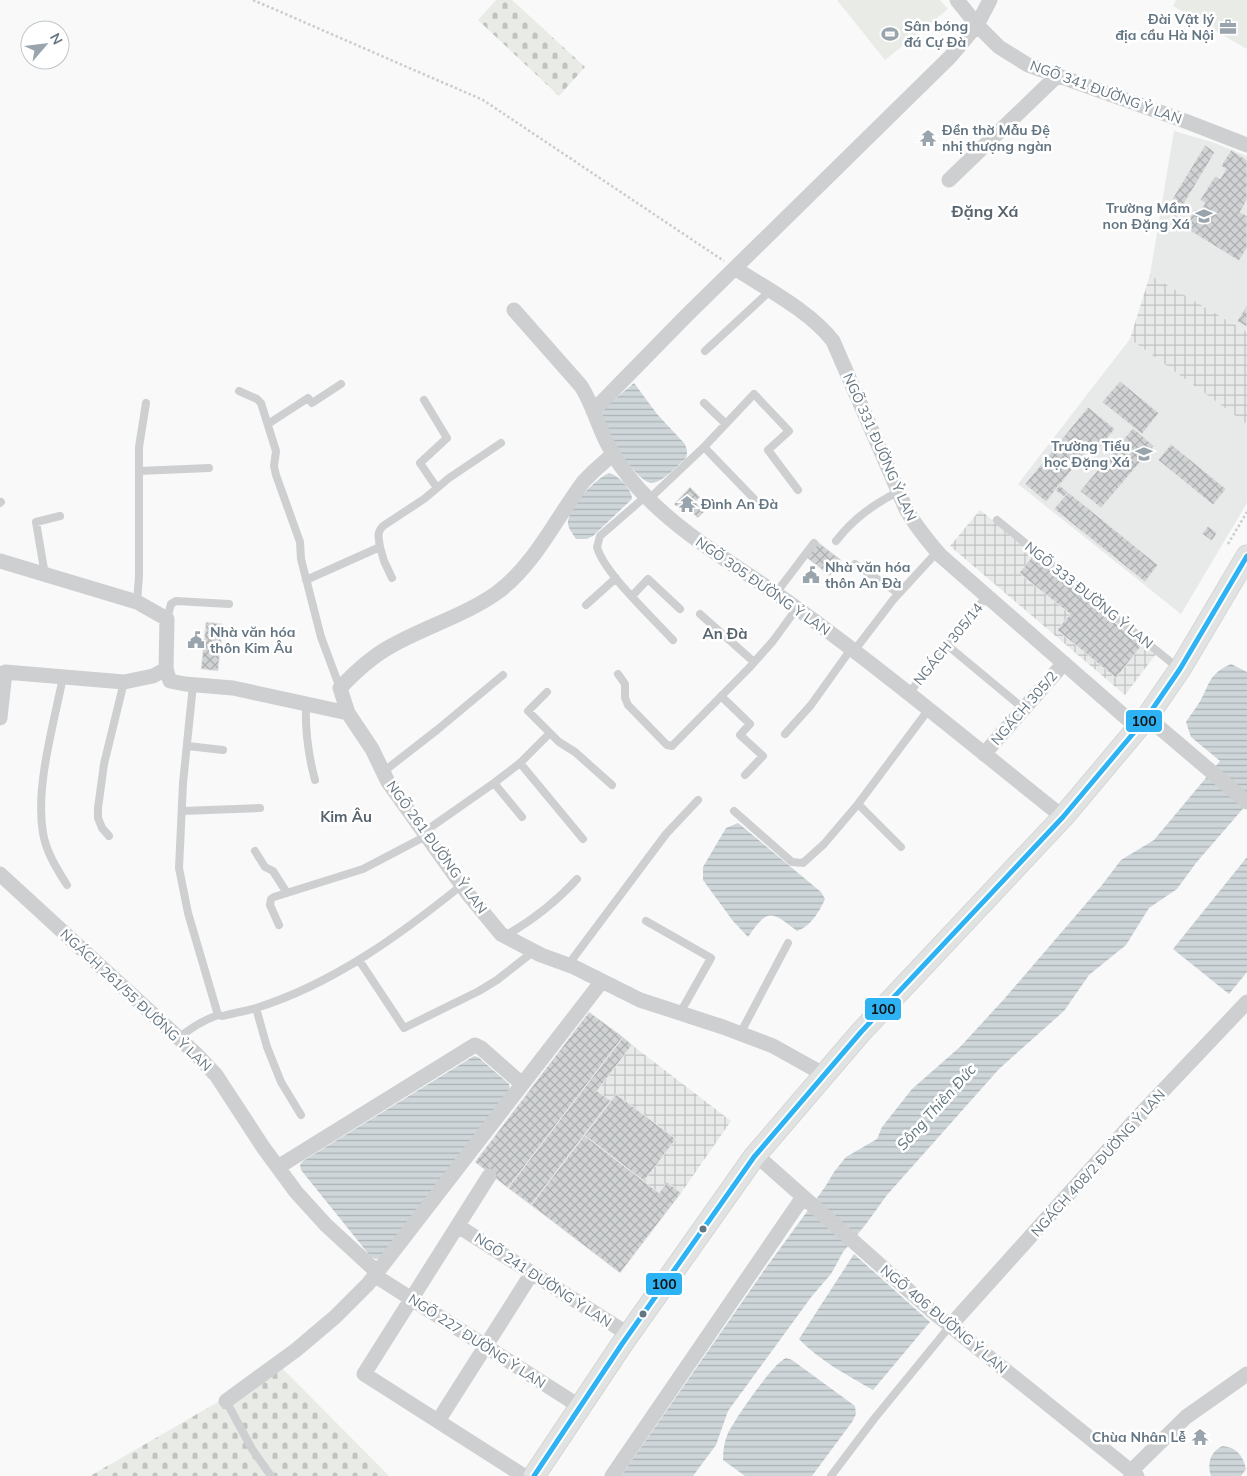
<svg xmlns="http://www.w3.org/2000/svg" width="1247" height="1476" font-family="Mulish,sans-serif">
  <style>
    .built { fill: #e8e9e9 }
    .industrial { fill: url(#industrial-grid) }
    .cemetery { fill: url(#cemetery-stones) }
    .garden { fill: #e8ebe6 }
    .water { fill: url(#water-rules) }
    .building { fill: url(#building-cross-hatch); stroke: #e8e8e8 }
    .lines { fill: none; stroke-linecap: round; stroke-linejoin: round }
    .secondary-casing { stroke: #d5d6d7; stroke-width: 23 }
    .path { stroke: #cbcccd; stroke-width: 2.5; stroke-dasharray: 2.5 2.5; stroke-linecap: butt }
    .lane { stroke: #cecfd0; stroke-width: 8 }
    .street { stroke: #cecfd0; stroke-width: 15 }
    .secondary { stroke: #e1e2e2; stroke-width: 21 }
    .bus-1-casing { stroke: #fff; stroke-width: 9 }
    .bus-1 { stroke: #2db3f3; stroke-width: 5 }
    .bus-dot { fill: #657683; stroke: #fff; stroke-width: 2 }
    .labels { text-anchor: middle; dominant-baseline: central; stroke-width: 5; stroke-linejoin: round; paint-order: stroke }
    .poi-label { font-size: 14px; font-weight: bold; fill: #657683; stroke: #fff; text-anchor: start }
    .street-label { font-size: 14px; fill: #657683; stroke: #fff }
    .neighbourhood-label { font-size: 15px; font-weight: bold; fill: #57646e; stroke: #fff }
    .water-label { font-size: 15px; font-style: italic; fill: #60757c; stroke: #fff }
    .quarter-label { font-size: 16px; font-weight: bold; fill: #57646e; stroke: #fff }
    .line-badge { stroke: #fff; stroke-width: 2 }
    .pale-badge-label { font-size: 14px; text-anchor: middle; font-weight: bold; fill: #111 }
  </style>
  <defs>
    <pattern id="industrial-grid" width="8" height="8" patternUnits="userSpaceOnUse" patternTransform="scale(1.25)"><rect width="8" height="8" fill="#e8e9e9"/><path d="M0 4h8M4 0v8" fill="none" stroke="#c0c1c2"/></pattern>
    <pattern id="cemetery-stones" width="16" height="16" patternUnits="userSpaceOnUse" patternTransform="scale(1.25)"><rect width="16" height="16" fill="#e8ebe6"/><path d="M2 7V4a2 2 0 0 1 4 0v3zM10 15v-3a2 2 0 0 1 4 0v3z" fill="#c0c3c0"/></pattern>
    <pattern id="water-rules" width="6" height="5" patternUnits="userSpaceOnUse" patternTransform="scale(1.25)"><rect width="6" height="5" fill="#ced6d9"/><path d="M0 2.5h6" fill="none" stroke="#abb2b5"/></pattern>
    <pattern id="building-cross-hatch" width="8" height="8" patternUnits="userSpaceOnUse" patternTransform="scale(1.25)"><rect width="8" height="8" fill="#d0d2d3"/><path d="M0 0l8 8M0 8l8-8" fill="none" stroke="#acafb1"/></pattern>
  </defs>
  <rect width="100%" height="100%" fill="#f9f9f9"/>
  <!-- built -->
  <path class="built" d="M 1174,131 L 1212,142 L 1247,156 L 1247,332 L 1150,275 Z
    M 1130,339 L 1247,424 L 1247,503 L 1181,614 L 1018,484 Z"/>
  <!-- industrial -->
  <path class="industrial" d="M 1150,275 L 1247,332 L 1247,424 L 1130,339 Z
    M 980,510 L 1156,654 L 1125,695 L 950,546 Z
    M 589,1012 L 731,1121 L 681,1193 L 620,1273 L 475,1162 Z"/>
  <!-- cemetery -->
  <path class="cemetery" d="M 496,0 L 512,0 L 585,67 L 559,96 L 478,20 Z
    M 280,1366 L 389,1476 L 90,1476 Z"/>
  <!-- garden -->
  <path class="garden" d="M 837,0 L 940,0 L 948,9 L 885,60 Z
    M 1176,0 L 1247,0 L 1247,49 L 1173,6 Z"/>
  <!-- water -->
  <path class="water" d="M 634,383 L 657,414 L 684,443 C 687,448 688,452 686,458 C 678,465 662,483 652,483 C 637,483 598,425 602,410 Z
    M 609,473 C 618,475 632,489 632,499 L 593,536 L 587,539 L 576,539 C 573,534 567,528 568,521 C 570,506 595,479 609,473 Z
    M 1231,664 L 1247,672 L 1247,804 L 1196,863 L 1177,889 L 1149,908 L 1126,945 L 1089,975 L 1064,1011 L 999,1069 L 887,1195 L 866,1224 L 843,1252 L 831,1274 L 812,1296 L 728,1411 L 716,1445 L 693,1476 L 621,1476 L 765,1269 L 825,1187 L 834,1172 L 846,1157 L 877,1139 L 882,1127 L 912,1089 L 961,1046 L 1005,998 L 1102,885 L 1121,860 L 1154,840 L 1220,761 L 1191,737 L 1186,722 C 1190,716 1195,709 1199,703 C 1211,683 1207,675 1231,664 Z
    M 738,823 L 821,892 L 825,899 C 820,911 810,927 797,931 C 771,911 768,908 748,937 L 733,921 L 703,880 L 703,867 L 726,828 Z
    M 1247,857 L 1247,972 L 1229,994 L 1173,949 Z
    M 474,1056 L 478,1057 L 509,1084 L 510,1089 L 381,1257 L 376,1259 L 371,1257 L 301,1170 L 300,1165 L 303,1161 Z
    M 854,1254 L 930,1322 L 873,1390 C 847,1375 820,1361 799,1339 Z
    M 786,1358 L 792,1360 L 855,1406 L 856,1414 L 852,1422 L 812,1476 L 745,1476 L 723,1460 C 723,1451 724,1442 728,1433 C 736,1418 772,1364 786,1358 Z
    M 1222,1446 C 1236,1447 1243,1455 1246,1469 L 1241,1476 L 1211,1476 C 1207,1463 1210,1453 1222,1446 Z"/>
  <!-- building -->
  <path class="building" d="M 1205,145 L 1215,152 L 1176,217 L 1165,211 Z
    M 1231,150 L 1247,160 L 1247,200 L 1240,212 L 1247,216 L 1247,248 L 1239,261 L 1184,227 L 1195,209 L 1200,212 L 1205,203 L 1200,200 L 1215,176 L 1220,179 L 1226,169 L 1221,166 Z
    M 1247,305 L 1247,327 L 1237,321 Z
    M 1120,381 L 1159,413 L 1142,434 L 1102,402 Z
    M 1088,407 L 1115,429 L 1100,447 L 1094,442 L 1046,502 L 1025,484 Z
    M 1133,428 L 1154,446 L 1101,508 L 1080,491 Z
    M 1171,444 L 1226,489 L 1213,505 L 1158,460 Z
    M 1059,485 L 1068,492 L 1064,497 L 1055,490 Z
    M 690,487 L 700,497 L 695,502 L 705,511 L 698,518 L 688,509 L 684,514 L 674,504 Z
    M 1068,492 L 1158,565 L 1145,582 L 1054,509 Z
    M 1208,526 L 1217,533 L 1212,541 L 1202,534 Z
    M 818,542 L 841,560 L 830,576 L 806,557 Z
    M 1033,556 L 1142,645 L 1116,678 L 1057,630 L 1070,614 L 1019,573 Z
    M 206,622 L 223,624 L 218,671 L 201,669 Z
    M 589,1012 L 623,1037 L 508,1188 L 475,1162 Z
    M 623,1037 L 632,1045 L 597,1091 L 611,1101 L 531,1205 L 508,1188 Z
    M 616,1094 L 676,1139 L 644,1181 L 584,1135 Z
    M 584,1135 L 659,1193 L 667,1182 L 681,1193 L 620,1273 L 531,1205 Z"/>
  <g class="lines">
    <!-- secondary casing -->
    <g class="secondary-casing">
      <path id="secondary" d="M 534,1476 L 622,1344 L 754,1157 L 861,1032 L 1063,817 L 1147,717 L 1180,669 L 1247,556"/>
    </g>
    <!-- path -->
    <path class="path" d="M 253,0 L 483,100 L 724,261
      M 1228,544 L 1247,512"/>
    <!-- lane -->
    <path class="lane" d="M 705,351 L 770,291
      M 239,391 L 257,399 L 261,403 L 276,451 L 274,466 L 276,475 L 300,542 L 301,559 L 321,637 L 340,688
      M 424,400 L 447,438 L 420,463 L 437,488
      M 704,403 L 726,424
      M 268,424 L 308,398 L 312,403 L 341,384
      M 704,447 L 759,504
      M 139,471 L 209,468
      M 646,496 L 600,536 L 597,547 C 604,573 653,618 673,640
      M 649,499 L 704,447 L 754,394 L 789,431 L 768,450 L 798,490
      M 0,503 L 1,502
      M 997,520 L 1178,668
      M 836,541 C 853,519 873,504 898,492
      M 380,547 L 384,561 L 392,578
      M 855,564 L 898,593
      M 45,575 L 36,522 L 60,516
      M 306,580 L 380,547 C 379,539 376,533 383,526 L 424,499 L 449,478 L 501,443
      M 776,593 L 814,543
      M 632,596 L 648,579 L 680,609
      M 137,602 L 139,576 L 139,447 L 146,403
      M 586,605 L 616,578
      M 700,614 L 754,662
      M 167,619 L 171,604 L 176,601 L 229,604
      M 947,645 L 1024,709
      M 854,651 L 893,600 L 937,552
      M 618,674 L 625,684 L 625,698 L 628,705 L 663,741 L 667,745 L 672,746 L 749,668 L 773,641 L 797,608
      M 63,677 C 54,723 35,787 43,833 C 46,852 57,869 67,885
      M 193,685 L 183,783 L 179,868 L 188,913 L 218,1015
      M 547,692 L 528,711 L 550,733
      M 909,693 L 987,596
      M 721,696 L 750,724 L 740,735 L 763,756 L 745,775
      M 306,704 C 305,730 308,754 315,780
      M 785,734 L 811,705 L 851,649
      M 188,746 L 223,750
      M 520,763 L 583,839
      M 383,772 L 437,730 L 503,675
      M 494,783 L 522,817
      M 858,804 L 901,847
      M 182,811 L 260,808
      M 734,811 L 792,862 L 803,863 L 824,844 L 858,804 L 929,709
      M 424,832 L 494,783 L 520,763 L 550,733 L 559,742 L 575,752 L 612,785
      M 109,836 L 102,828 L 98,818 L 98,808 L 104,764 L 124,682
      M 255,851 L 265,867 L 273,871 L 287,893
      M 646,921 L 711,958 L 680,1013
      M 279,925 L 270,905 L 271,899 L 274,897 L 363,869 L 426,836
      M 505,936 C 533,920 556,902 577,879
      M 359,960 L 404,1028 L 479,991 L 497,980 L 534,951
      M 568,965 L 666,834 L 698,800
      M 256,1008 L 267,1047 L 281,1082 L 301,1115
      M 740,1034 L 788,943
      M 180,1037 C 192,1027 204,1020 218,1015 L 223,1016 C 234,1013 245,1011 256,1008 C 333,984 400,935 462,885
      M 226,1401 L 252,1449 L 271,1476
      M 831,1476 L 874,1419 L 950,1326"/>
    <!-- street -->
    <path class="street" d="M 957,0 L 977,25 L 999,47 L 1028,65 L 1185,121 L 1247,145
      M 949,180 L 1058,75
      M 736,269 C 767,289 811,312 833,341 L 906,509 C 916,527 928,541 941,556 L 1138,728
      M 514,310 L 581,386 C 592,403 597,423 606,441 C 614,458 626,474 638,488 C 683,538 744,569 798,609 C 889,675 975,747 1063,817
      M 593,411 L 686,316 L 950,57 L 977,25 L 990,0
      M 0,561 L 137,602 L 167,619 L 166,669 L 170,681 L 185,684 L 233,688 L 348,713 L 372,749 L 388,782 L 468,894 L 501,934 L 541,955 L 574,967 L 640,1000 L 723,1027 L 773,1046 L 825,1075
      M 348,713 L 340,688 C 356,671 372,656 393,645 C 427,626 466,615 498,592 C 536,563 556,518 584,481 L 594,471 L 613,454
      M 1147,717 L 1247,802
      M 0,718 L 5,672 L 124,682 L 153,676 L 166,669
      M 984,754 L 1064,663
      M 0,874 L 195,1053 L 216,1075 L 263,1147 L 296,1192 L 326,1225 L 377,1272
      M 756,1155 L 933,1312 L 1137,1476
      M 278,1167 L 475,1045 L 481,1048 L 522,1084
      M 489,1176 L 364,1374 L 524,1476
      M 458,1226 L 628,1334
      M 374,1275 L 579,1406
      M 950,1326 L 1135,1120 L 1247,1002
      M 226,1401 L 296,1350 L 335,1317 L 368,1284 L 602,981
      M 438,1421 L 532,1273
      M 1130,1472 L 1186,1417 L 1247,1374
      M 612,1476 L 803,1197"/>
    <!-- secondary -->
    <use href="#secondary" class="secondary"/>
    <!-- bus-1 casing -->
    <g class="bus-1-casing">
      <path id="bus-1" d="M 534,1476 L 622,1344 L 754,1157 L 861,1032 L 1063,817 L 1147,717 L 1180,669 L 1247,556"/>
    </g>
    <!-- bus-1 -->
    <use href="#bus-1" class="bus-1"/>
  </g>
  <!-- icons -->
  <defs>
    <g id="office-bare" transform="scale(1.35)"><path d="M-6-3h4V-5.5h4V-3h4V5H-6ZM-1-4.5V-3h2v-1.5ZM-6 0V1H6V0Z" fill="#99a4ac" stroke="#fff" stroke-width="2.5" paint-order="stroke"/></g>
    <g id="stadium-bare" transform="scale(1.35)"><path d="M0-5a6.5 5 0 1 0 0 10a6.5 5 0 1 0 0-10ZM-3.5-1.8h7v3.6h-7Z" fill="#99a4ac" stroke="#fff" stroke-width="2.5" paint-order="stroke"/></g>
    <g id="temple-bare" transform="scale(1.35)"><path d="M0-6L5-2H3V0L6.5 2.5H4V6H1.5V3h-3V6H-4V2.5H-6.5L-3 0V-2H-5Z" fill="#99a4ac" stroke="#fff" stroke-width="2.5" paint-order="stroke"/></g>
    <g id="school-bare" transform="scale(1.35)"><path d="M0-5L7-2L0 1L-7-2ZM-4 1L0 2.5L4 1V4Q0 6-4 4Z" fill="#99a4ac" stroke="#fff" stroke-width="2.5" paint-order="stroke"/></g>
    <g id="civic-bare" transform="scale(1.35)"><path d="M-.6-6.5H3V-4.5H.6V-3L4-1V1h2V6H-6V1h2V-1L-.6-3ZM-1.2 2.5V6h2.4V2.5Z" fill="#99a4ac" stroke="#fff" stroke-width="2.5" paint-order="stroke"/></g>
  </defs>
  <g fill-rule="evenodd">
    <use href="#office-bare" x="1228" y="27"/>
    <use href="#stadium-bare" x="890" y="34"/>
    <use href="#temple-bare" x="928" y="138"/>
    <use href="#school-bare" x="1204" y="216"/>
    <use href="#school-bare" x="1144" y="454"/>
    <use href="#temple-bare" x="687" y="504"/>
    <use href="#civic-bare" x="811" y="575"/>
    <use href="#civic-bare" x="196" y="640"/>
    <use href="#temple-bare" x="1200" y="1437"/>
  </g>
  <!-- markers -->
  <g class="bus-dot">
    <circle cx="703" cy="1229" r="4.5"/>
    <circle cx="643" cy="1314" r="4.5"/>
  </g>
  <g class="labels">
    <!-- poi labels -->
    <g class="poi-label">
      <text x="1214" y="19" text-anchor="end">Đài Vật lý<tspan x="1214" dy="16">địa cầu Hà Nội</tspan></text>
      <text x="904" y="26">Sân bóng<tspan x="904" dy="16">đá Cự Đà</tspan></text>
      <text x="942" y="130">Đền thờ Mẫu Đệ<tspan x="942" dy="16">nhị thượng ngàn</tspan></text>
      <text x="1190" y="208" text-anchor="end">Trường Mầm<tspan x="1190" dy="16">non Đặng Xá</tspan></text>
      <text x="1130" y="446" text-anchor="end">Trường Tiểu<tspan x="1130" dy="16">học Đặng Xá</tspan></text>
      <text x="701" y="504">Đình An Đà</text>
      <text x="825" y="567">Nhà văn hóa<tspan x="825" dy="16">thôn An Đà</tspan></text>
      <text x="210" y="632">Nhà văn hóa<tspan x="210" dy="16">thôn Kim Âu</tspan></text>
      <text x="1186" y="1437" text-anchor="end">Chùa Nhân Lễ</text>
    </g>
    <!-- street labels -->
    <g class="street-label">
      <text transform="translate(1106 92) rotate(20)">NGÕ 341 ĐƯỜNG Ỷ LAN</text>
      <text transform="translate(880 447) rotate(66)">NGÕ 331 ĐƯỜNG Ỷ LAN</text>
      <text transform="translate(763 586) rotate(35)">NGÕ 305 ĐƯỜNG Ỷ LAN</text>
      <text transform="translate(1089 595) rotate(39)">NGÕ 333 ĐƯỜNG Ỷ LAN</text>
      <text transform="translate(948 644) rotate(-51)">NGÁCH 305/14</text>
      <text transform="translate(1024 708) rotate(-49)">NGÁCH 305/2</text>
      <text transform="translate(437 847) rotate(54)">NGÕ 261 ĐƯỜNG Ỷ LAN</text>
      <text transform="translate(136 1000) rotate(43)">NGÁCH 261/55 ĐƯỜNG Ỷ LAN</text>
      <text transform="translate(1098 1163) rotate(-48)">NGÁCH 408/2 ĐƯỜNG Ỷ LAN</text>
      <text transform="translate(543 1280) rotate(33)">NGÕ 241 ĐƯỜNG Ỷ LAN</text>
      <text transform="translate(944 1319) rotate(40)">NGÕ 406 ĐƯỜNG Ỷ LAN</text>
      <text transform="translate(477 1341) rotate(33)">NGÕ 227 ĐƯỜNG Ỷ LAN</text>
    </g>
    <!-- neighbourhood labels -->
    <g class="neighbourhood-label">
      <text x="725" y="633">An Đà</text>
      <text x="346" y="816">Kim Âu</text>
    </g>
    <!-- water labels -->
    <g class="water-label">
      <text transform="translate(936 1107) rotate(-48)">Sông Thiên Đức</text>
    </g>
    <!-- quarter labels -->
    <g class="quarter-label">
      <text x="985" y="211">Đặng Xá</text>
    </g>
  </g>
  <g class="line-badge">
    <rect x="1125" y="709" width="38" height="24" rx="5" fill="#2db3f3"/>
    <rect x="864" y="997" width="38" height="24" rx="5" fill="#2db3f3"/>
    <rect x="645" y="1272" width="38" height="24" rx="5" fill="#2db3f3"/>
  </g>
  <g class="pale-badge-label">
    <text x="1144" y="726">100</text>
    <text x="883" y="1014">100</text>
    <text x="664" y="1289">100</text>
  </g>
  <!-- north arrow -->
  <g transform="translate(45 45) rotate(62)"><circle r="24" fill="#ffffff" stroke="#c1c8cd"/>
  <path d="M0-4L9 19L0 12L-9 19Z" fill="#99a4ac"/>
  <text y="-8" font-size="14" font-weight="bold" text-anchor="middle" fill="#657683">N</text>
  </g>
</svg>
